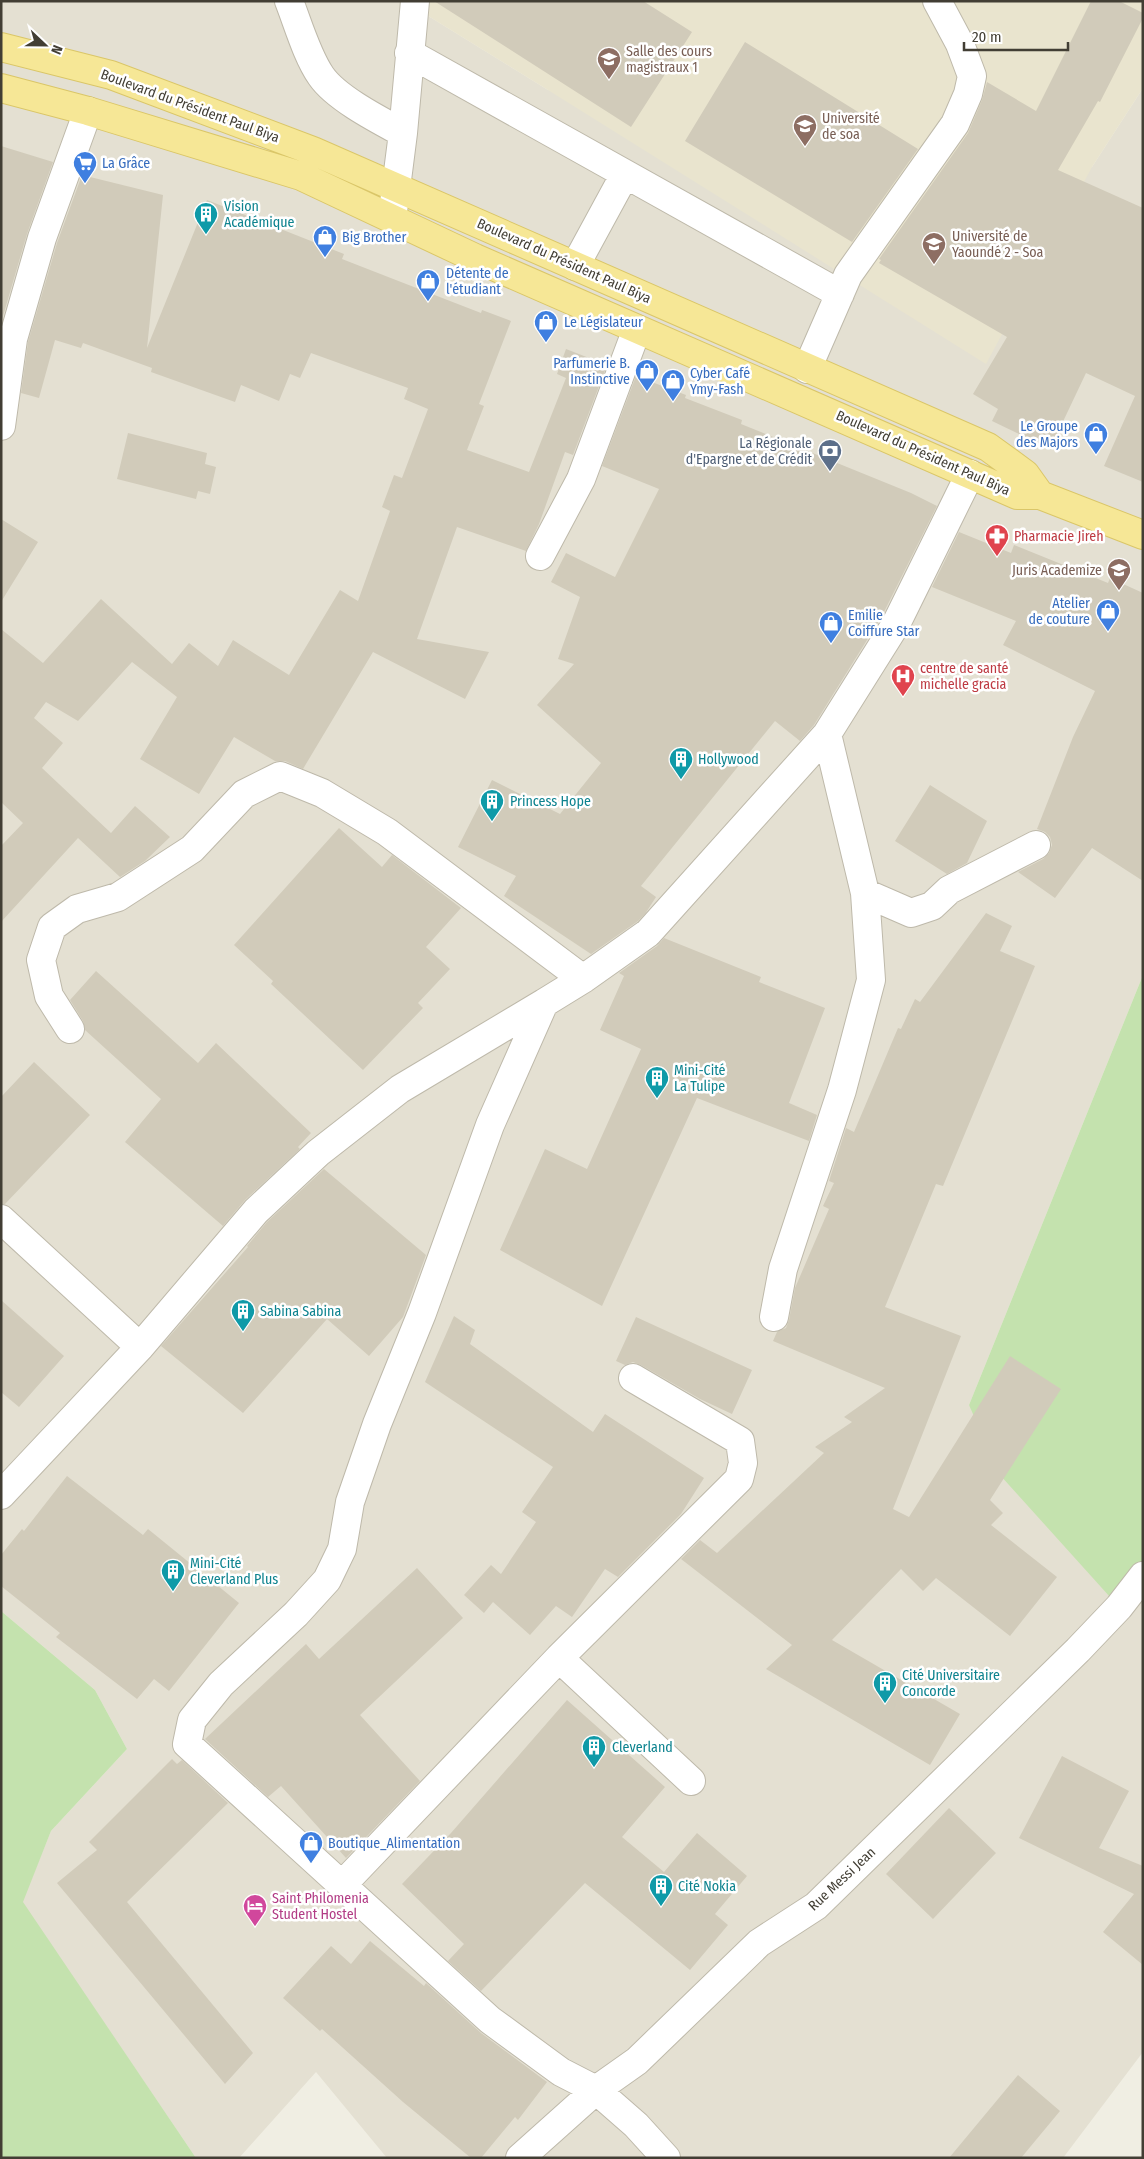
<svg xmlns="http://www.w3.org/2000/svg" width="1144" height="2159" font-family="'Fira Sans Condensed',sans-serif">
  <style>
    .residential { fill: #e4e0d2 }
    .education { fill: #e9e4ce }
    .green { fill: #c4e2ae }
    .building { fill: #d1cbba }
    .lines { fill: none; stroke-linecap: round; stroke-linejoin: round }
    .minor-casing { stroke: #beb9aa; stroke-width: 30 }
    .major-casing { stroke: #dac668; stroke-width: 30 }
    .minor { stroke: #fff; stroke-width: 28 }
    .major { stroke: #f6e796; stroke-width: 28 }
    .labels { text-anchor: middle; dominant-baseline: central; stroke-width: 5; stroke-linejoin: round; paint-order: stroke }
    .education-label { font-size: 14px; fill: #785e54; stroke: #fff; text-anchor: start }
    .street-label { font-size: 14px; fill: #423e34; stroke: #fff }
    .shop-label { font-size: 14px; fill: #366cbe; stroke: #fff; text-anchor: start }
    .culture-label { font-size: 14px; fill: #0d838f; stroke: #fff; text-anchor: start }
    .service-label { font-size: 14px; fill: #4e5e75; stroke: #fff; text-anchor: end }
    .health-label { font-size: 14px; fill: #be3a42; stroke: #fff; text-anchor: start }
    .hotel-label { font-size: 14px; fill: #b23c85; stroke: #fff; text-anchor: start }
  </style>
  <rect width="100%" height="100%" fill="#f0eee3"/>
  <!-- residential -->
  <path class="residential" d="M 1,1 L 404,1 L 548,90 L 1092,167 L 1143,88 L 1143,975 L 969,1405 L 1143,1576 L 1143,2052 L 1063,2158 L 387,2158 L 316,2072 L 239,2158 L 196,2158 L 22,1902 L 51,1831 L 127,1749 L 95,1690 L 1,1611 Z"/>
  <!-- education -->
  <path class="education" d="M 404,1 L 1143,1 L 1143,88 L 1092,167 L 986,364 L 548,90 Z"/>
  <!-- green -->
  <path class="green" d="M 1143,975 L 1143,1576 L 1119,1607 L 1000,1475 L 969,1405 Z
    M 1,1611 L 95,1690 L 127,1749 L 51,1831 L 23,1902 L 196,2158 L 1,2158 Z"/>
  <!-- building -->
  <path class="building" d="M 434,1 L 643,1 L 692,32 L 631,127 Z
    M 1091,1 L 1119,1 L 1143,13 L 1143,18 L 1100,102 L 1098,101 L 1058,170 L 1143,208 L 1143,482 L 1104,466 L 1135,396 L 1086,373 L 1050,449 L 992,421 L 998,409 L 973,394 L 1007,337 L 879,263 L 881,260 L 879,259 L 968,133 L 982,100 L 987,82 L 1036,111 Z
    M 745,42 L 918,149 L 852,242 L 685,141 Z
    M 1,146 L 53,162 L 27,234 L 1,323 Z
    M 82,175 L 163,195 L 147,348 L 207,200 L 344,254 L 342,259 L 401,282 L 481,313 L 482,310 L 511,321 L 479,404 L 484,406 L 467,450 L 529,472 L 566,378 L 557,374 L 566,349 L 607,365 L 573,455 L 565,452 L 539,524 L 526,551 L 457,527 L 417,639 L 489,652 L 465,699 L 373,652 L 303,769 L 285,761 L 275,761 L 234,737 L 199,794 L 140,759 L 177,697 L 132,662 L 78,721 L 46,702 L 34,718 L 63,743 L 42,768 L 111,833 L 135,806 L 170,837 L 145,861 L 120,877 L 78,838 L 1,922 L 1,846 L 23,823 L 1,802 L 1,629 L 43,663 L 101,599 L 172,664 L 189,643 L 218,666 L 233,640 L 289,675 L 340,590 L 358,601 L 390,511 L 382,507 L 394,475 L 402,478 L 428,409 L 404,399 L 408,388 L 311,353 L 300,378 L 290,374 L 279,401 L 241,385 L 235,402 L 151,372 L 152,368 L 83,343 L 81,348 L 55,340 L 39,398 L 21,393 L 28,342 L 57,243 Z
    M 636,376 L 686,395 L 685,398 L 742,420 L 741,424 L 911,493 L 937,506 L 882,616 L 814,725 L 800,741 L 775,721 L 641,886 L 656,897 L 645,914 L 638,921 L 591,954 L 504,896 L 516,876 L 458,847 L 492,780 L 560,814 L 601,763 L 537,705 L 574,664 L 558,659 L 580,597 L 551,582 L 566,553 L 615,577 L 659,489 L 602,466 Z
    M 128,433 L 207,453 L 205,464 L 216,467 L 210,494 L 198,491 L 196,499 L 117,479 Z
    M 1,519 L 38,542 L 1,602 Z
    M 959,532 L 1011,553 L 1014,545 L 1108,583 L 1110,578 L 1143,593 L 1143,881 L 1092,848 L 1055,898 L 1018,872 L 1043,859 L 1049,853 L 1052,845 L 1050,837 L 1045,832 L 1037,829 L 1073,737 L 1095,691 L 1003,645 L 1016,621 L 932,587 Z
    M 930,785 L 987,821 L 967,863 L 947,874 L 895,841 Z
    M 339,828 L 382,867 L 392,855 L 461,908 L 426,947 L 450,969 L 418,1003 L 423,1008 L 363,1070 L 271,984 L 273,981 L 234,945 Z
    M 986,913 L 1012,926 L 1000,951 L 1035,966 L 943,1186 L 936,1184 L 885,1307 L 961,1336 L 893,1509 L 909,1517 L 1010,1356 L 1061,1389 L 990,1500 L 1003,1513 L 991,1525 L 1057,1577 L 1010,1636 L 936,1578 L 923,1591 L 901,1569 L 832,1640 L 960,1714 L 930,1765 L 766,1669 L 792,1645 L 681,1559 L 700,1540 L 717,1553 L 824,1453 L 815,1447 L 852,1422 L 844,1417 L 885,1388 L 773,1341 L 777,1332 L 786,1328 L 789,1320 L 795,1288 L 829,1209 L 823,1206 L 834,1183 L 829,1181 L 846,1128 L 854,1132 L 898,1028 L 901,1029 L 915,999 L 920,1002 Z
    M 664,938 L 761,977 L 759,982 L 825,1008 L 789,1103 L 817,1115 L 809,1141 L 697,1098 L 602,1306 L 500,1250 L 545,1149 L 587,1169 L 641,1049 L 600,1030 L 624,976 L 619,973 L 657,946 Z
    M 96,971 L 198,1063 L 216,1043 L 311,1133 L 298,1147 L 300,1149 L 245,1200 L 223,1226 L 125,1142 L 161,1099 L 85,1030 L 83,1021 L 70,1000 Z
    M 34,1062 L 90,1115 L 5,1204 L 1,1204 L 1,1097 Z
    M 324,1169 L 426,1255 L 403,1317 L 369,1356 L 327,1319 L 243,1413 L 161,1346 L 248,1247 L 247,1246 L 267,1222 Z
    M 1,1300 L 64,1356 L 19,1407 L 1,1392 Z
    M 454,1316 L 475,1330 L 470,1344 L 593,1432 L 605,1414 L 704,1478 L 681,1514 L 618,1577 L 605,1569 L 572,1617 L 556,1606 L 530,1635 L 493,1602 L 484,1613 L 464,1595 L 491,1565 L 501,1574 L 536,1522 L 522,1512 L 553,1467 L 425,1382 Z
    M 636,1317 L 752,1370 L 732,1414 L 700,1399 L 641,1365 L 633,1362 L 625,1365 L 616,1361 Z
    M 67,1476 L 143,1535 L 148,1529 L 239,1603 L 169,1691 L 154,1679 L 137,1699 L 56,1637 L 60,1633 L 1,1586 L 1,1555 L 22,1529 L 24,1531 Z
    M 417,1568 L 463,1618 L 360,1715 L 420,1781 L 346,1858 L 281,1786 L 268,1797 L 205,1739 L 306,1644 L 319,1659 Z
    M 567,1700 L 665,1787 L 622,1837 L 664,1872 L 697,1833 L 747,1876 L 715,1914 L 728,1925 L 690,1970 L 585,1883 L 481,1991 L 448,1961 L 464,1944 L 402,1884 L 451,1833 Z
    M 1062,1756 L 1129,1791 L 1099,1848 L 1143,1866 L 1143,1965 L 1103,1932 L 1134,1894 L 1019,1838 Z
    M 172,1759 L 177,1764 L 182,1760 L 228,1803 L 127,1902 L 253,2053 L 225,2084 L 57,1883 L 97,1850 L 89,1842 Z
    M 949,1808 L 996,1853 L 933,1919 L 886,1874 Z
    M 370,1941 L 424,1986 L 426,1983 L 481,2033 L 547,2082 L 518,2120 L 515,2117 L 481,2158 L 471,2158 L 403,2102 L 322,2029 L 320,2031 L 283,1998 L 331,1946 L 351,1964 Z
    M 1018,2075 L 1060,2111 L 1021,2158 L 949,2158 Z"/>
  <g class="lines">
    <!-- minor casing -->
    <g class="minor-casing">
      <path id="minor" d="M 289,1 C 298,24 307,56 321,76 C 336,98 379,120 403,133
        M 409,53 L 840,294
        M 392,219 L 403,133 L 415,1
        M 575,266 L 625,174
        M 807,369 L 848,275 L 955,124 L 968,94 L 972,76 L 960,44 L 937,1
        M 1,426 L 13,339 L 42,238 L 88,111
        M 540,556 L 581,479 L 637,329
        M 865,893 L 911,913 L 932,906 L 949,890 L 1036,845
        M 70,1029 L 49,996 L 41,960 L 52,927 L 77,909 L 118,897 L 192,849 L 244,794 L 280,776 L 322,793 L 387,832 L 583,979
        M 1,1219 L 140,1347
        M 774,1317 L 783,1269 L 842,1090 L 871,980 L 865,893 L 827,734
        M 1,1495 L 140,1347 L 256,1211 L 318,1153 L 400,1089 L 544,1003
        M 559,1658 L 691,1781
        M 342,1885 L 559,1658 L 739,1479 L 743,1463 L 740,1441 L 633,1378
        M 520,2158 L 596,2090 L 637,2061 L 759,1943 L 816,1906 L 1078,1650 L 1119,1607 L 1143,1576
        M 666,2158 L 636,2125 L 596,2090 L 561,2072 L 490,2020 L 187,1744 L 192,1720 L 221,1684 L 296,1614 L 327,1580 L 342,1549 L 350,1502 L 377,1424 L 422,1313 L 490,1125 L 544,1003 L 583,979 L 648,933 L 827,734 L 896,624 L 970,474"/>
    </g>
    <!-- major casing -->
    <g class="major-casing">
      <path id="major" d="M 1,47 L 111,75 L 313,151 L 988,447 L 1025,474 L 1040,495
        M 1,88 L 88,111 L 301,176 L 475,258 L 1017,495 L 1040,495 L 1143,535"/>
    </g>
    <!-- minor -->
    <use href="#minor" class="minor"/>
    <!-- major -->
    <use href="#major" class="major"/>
  </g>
  <!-- icons -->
  <defs>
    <g id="university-pin" transform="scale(1.25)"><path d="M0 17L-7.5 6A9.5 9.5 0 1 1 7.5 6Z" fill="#8d6e63" stroke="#fff"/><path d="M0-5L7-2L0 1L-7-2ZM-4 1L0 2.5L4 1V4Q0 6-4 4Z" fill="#fff"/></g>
    <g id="supermarket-pin" transform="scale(1.25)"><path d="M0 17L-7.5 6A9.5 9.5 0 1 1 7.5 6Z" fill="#3f7fe0" stroke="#fff"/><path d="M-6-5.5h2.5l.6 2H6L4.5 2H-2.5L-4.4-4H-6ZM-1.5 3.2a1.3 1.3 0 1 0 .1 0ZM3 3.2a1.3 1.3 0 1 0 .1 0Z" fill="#fff"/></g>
    <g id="building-pin" transform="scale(1.25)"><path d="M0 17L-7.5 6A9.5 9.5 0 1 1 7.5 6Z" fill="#0f9aa8" stroke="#fff"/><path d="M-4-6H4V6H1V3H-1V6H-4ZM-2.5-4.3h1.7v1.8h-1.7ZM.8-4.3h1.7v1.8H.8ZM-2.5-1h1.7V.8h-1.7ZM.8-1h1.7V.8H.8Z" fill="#fff"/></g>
    <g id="shop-pin" transform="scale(1.25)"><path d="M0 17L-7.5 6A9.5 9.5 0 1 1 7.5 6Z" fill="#3f7fe0" stroke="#fff"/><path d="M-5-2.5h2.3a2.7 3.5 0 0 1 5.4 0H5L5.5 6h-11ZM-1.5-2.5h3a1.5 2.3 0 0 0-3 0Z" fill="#fff"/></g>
    <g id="bank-pin" transform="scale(1.25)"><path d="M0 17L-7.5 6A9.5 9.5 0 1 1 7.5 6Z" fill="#5c6f8a" stroke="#fff"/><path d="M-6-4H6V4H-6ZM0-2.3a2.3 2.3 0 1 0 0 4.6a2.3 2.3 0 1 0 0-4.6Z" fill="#fff"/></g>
    <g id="pharmacy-pin" transform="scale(1.25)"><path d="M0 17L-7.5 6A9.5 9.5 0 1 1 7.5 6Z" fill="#e0444e" stroke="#fff"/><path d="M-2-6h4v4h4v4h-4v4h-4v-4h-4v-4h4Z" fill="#fff"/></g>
    <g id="school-pin" transform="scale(1.25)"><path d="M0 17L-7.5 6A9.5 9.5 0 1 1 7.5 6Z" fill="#8d6e63" stroke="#fff"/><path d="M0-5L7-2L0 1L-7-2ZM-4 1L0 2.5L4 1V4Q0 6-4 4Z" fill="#fff"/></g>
    <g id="hospital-pin" transform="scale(1.25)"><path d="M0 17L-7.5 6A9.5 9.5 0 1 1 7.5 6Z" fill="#e0444e" stroke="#fff"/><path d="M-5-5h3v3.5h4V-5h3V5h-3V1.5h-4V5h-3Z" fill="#fff"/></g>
    <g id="hotel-pin" transform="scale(1.25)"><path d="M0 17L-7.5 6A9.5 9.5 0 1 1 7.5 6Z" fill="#d1479c" stroke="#fff"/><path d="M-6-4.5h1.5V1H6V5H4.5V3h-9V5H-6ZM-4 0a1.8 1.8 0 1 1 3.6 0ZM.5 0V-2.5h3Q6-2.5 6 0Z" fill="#fff"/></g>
  </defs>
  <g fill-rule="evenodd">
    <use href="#university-pin" x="609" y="59"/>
    <use href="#university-pin" x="805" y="126"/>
    <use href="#supermarket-pin" x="85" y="163"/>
    <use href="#building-pin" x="206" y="214"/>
    <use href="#shop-pin" x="325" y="237"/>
    <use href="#university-pin" x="934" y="244"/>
    <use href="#shop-pin" x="428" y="281"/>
    <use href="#shop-pin" x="546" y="322"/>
    <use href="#shop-pin" x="647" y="371"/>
    <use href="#shop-pin" x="673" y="381"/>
    <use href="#shop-pin" x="1096" y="434"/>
    <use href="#bank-pin" x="830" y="451"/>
    <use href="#pharmacy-pin" x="997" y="536"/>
    <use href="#school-pin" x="1119" y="570"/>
    <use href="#shop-pin" x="1108" y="611"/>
    <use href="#shop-pin" x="831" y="623"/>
    <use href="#hospital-pin" x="903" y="676"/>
    <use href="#building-pin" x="681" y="759"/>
    <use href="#building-pin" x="492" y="801"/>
    <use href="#building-pin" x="657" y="1078"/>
    <use href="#building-pin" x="243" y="1311"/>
    <use href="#building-pin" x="173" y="1571"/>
    <use href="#building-pin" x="885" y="1683"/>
    <use href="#building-pin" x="594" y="1747"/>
    <use href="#shop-pin" x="311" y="1843"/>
    <use href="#building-pin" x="661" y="1886"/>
    <use href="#hotel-pin" x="255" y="1906"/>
  </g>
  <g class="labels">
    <!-- education labels -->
    <g class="education-label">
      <text x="626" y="51">Salle des cours<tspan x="626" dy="16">magistraux 1</tspan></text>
      <text x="822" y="118">Université<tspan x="822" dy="16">de soa</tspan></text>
      <text x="952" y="236">Université de<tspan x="952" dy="16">Yaoundé 2 - Soa</tspan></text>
      <text x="1102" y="570" text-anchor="end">Juris Academize</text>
    </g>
    <!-- street labels -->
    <g class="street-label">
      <text transform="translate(190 106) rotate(20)">Boulevard du Président Paul Biya</text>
      <text transform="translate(564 261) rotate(24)">Boulevard du Président Paul Biya</text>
      <text transform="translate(923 453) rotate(24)">Boulevard du Président Paul Biya</text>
      <text transform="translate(842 1879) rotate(-43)">Rue Messi Jean</text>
    </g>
    <!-- shop labels -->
    <g class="shop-label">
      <text x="102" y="163">La Grâce</text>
      <text x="342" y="237">Big Brother</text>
      <text x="446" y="273">Détente de<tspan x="446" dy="16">l'étudiant</tspan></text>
      <text x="564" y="322">Le Législateur</text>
      <text x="630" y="363" text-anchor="end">Parfumerie B.<tspan x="630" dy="16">Instinctive</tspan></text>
      <text x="690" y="373">Cyber Café<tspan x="690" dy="16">Ymy-Fash</tspan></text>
      <text x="1078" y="426" text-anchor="end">Le Groupe<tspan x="1078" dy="16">des Majors</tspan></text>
      <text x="1090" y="603" text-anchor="end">Atelier<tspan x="1090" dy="16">de couture</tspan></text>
      <text x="848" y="615">Emilie<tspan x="848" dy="16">Coiffure Star</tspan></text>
      <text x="328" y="1843">Boutique_Alimentation</text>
    </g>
    <!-- culture labels -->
    <g class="culture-label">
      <text x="224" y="206">Vision<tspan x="224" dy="16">Académique</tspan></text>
      <text x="698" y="759">Hollywood</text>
      <text x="510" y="801">Princess Hope</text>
      <text x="674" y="1070">Mini-Cité<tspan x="674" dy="16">La Tulipe</tspan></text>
      <text x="260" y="1311">Sabina Sabina</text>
      <text x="190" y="1563">Mini-Cité<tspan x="190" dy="16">Cleverland Plus</tspan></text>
      <text x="902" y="1675">Cité Universitaire<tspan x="902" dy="16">Concorde</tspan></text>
      <text x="612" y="1747">Cleverland</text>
      <text x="678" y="1886">Cité Nokia</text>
    </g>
    <!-- service labels -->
    <g class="service-label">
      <text x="812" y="443">La Régionale<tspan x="812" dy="16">d'Epargne et de Crédit</tspan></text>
    </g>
    <!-- health labels -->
    <g class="health-label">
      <text x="1014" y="536">Pharmacie Jireh</text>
      <text x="920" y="668">centre de santé<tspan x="920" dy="16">michelle gracia</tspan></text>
    </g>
    <!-- hotel labels -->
    <g class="hotel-label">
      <text x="272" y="1898">Saint Philomenia<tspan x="272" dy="16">Student Hostel</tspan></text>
    </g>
  </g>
  <!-- border -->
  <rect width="1144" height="2159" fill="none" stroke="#423e34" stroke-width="5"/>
  <!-- north arrow -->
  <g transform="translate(45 45) rotate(112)" stroke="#ffffff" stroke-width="4" paint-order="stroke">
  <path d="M0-4L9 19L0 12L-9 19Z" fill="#423e34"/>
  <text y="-8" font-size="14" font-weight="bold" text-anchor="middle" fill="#423e34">N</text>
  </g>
  <!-- scale -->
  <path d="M964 42v8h104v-8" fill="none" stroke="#423e34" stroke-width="2.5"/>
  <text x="972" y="42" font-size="15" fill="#423e34" stroke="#ffffff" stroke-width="4" paint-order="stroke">20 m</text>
</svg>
